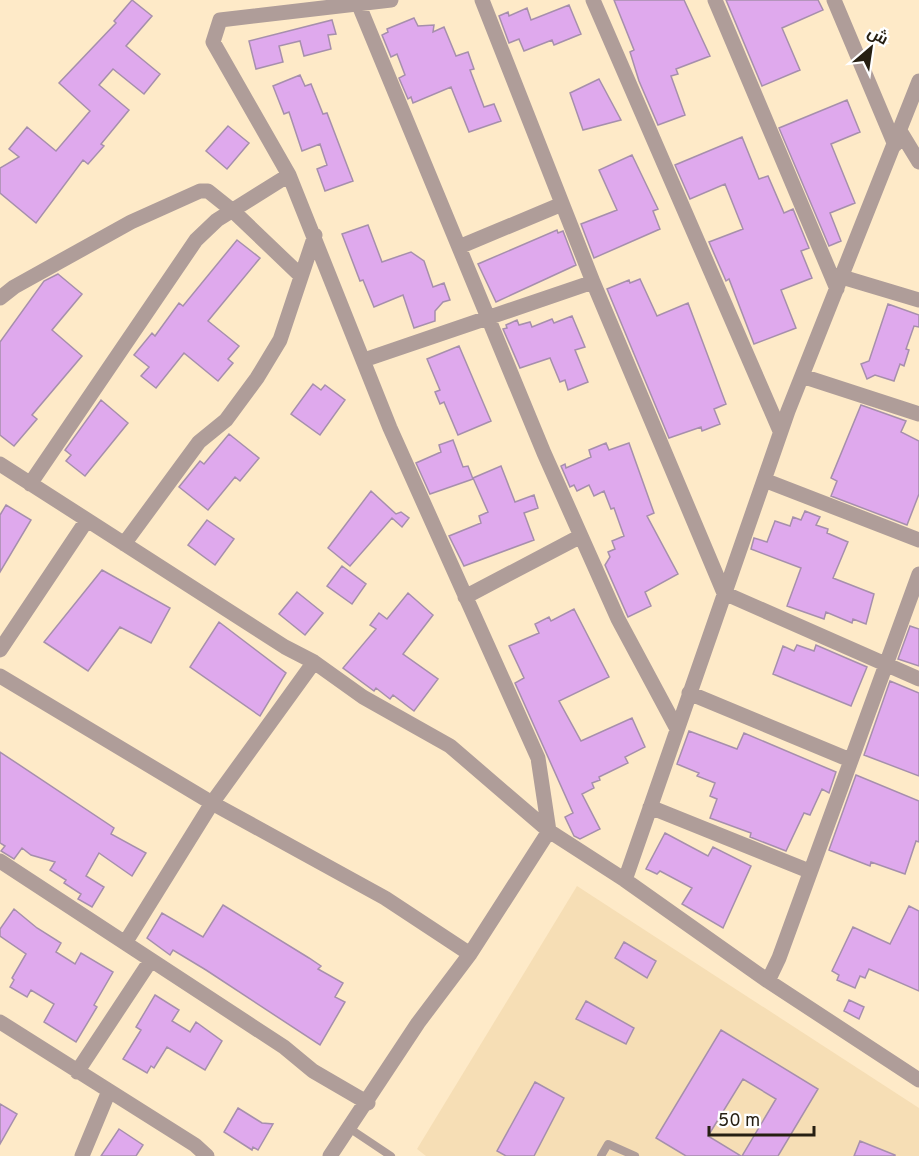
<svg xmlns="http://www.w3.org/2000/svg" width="919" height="1156" font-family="Overpass,Cairo,sans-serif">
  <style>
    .built { fill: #f6deb5 }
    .building { fill: #dfa9ed; stroke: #a68fac; stroke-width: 1.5 }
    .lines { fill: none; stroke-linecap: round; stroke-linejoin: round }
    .service { stroke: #af9d99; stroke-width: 8 }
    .minor { stroke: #af9d99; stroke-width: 15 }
  </style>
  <rect width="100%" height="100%" fill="#feeac8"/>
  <!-- built -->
  <path class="built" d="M 577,886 L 919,1108 L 919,1156 L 426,1156 L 417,1149 Z"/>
  <!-- building -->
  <path class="building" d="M 132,0 L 152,16 L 126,46 L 160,74 L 144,94 L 113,69 L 99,85 L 129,110 L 101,144 L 104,146 L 88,164 L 83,160 L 36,223 L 0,193 L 0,168 L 19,157 L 9,149 L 27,127 L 56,151 L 90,111 L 59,83 L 116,23 L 114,21 Z
    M 614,0 L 684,0 L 710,56 L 676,69 L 678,74 L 671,76 L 685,115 L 658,125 L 639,81 L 630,52 L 634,50 Z
    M 726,0 L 818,0 L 823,10 L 782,28 L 800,70 L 762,86 Z
    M 569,5 L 581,34 L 554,45 L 552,40 L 524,51 L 519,39 L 509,43 L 499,16 L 508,12 L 509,16 L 527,8 L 531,20 Z
    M 414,18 L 418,26 L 434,25 L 433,32 L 444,27 L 456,56 L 468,52 L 474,69 L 470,70 L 484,107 L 494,104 L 501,121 L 469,132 L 451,87 L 413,103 L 411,97 L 408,99 L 399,78 L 405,75 L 397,54 L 391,57 L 382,35 L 388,32 L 387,29 Z
    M 332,20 L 336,34 L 328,35 L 331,49 L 304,56 L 300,41 L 279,46 L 283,62 L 256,69 L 249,41 Z
    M 300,75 L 305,86 L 311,84 L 323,114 L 327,113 L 353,181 L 325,191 L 317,169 L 327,165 L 320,144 L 302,151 L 289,112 L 284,114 L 273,86 Z
    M 599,79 L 621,120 L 583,130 L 570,93 Z
    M 847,100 L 860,132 L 831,144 L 855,203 L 830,213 L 841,241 L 829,246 L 779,128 Z
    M 228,126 L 249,143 L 227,169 L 206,151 Z
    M 742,137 L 759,179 L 768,176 L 784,213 L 793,209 L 809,248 L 801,251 L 812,278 L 781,290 L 796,328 L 754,344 L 729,279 L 726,281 L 709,242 L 743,229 L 725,184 L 690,199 L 675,165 Z
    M 632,155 L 658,209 L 653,211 L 660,229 L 594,258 L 581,224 L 617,210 L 599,170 Z
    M 368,225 L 382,262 L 411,252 L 424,261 L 433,287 L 444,283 L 450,300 L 443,302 L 435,311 L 435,321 L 414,328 L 403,295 L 374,307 L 363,280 L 360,281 L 342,234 Z
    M 557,230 L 558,233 L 563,231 L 576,265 L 496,302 L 478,264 Z
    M 237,240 L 260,258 L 208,321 L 239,346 L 228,359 L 233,363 L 218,381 L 184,353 L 156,388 L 141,376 L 149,367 L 134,355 L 152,333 L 155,336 L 179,303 L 183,306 Z
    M 58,274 L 82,294 L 52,330 L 82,356 L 32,415 L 37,419 L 14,446 L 0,435 L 0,342 L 44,281 Z
    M 640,279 L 657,316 L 688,303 L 726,404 L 714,409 L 720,424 L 702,431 L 701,427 L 669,438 L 607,289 L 629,280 L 630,283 Z
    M 888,304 L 919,315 L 919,327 L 914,326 L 906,349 L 909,350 L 904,366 L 900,364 L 894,381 L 875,375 L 867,379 L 861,364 L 869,361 Z
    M 572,316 L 585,347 L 575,350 L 588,382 L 568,390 L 565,380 L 560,382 L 550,358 L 520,368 L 503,329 L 507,328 L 506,325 L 517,320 L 519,325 L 530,322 L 532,327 L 552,319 L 554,323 Z
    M 459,346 L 491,421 L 458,435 L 444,402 L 440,404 L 435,392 L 440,390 L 427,359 Z
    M 313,384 L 321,390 L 325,385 L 345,400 L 320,435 L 291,414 Z
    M 101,400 L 128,423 L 85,476 L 66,461 L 71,455 L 65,450 Z
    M 861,405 L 906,421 L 901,432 L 919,441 L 919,494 L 907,525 L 831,496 L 837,481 L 831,478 Z
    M 229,434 L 259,458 L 240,481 L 235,477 L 208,510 L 179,487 L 200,461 L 204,464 Z
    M 453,440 L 463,467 L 468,466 L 473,479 L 430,494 L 416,463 L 441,452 L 439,445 Z
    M 606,443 L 609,450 L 629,443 L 654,513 L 647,516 L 678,574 L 645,592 L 651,606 L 628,617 L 605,565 L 610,557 L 608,552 L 615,549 L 612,541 L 624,536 L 614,508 L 611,509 L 604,491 L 594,496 L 589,485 L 577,491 L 574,485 L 570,487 L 561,466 L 565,464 L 566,468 L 591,457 L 589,450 Z
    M 501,466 L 515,502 L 534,495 L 538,508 L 524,513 L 534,540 L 464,566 L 449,536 L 481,523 L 479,516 L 488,512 L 473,478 Z
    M 371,491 L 396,514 L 401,512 L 409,518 L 402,527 L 392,518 L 350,566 L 328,548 Z
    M 6,505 L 31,520 L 0,572 L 0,515 Z
    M 805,511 L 820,517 L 816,525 L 828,529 L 827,533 L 848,542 L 833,578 L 874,594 L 866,624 L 853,619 L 852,623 L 826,612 L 824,619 L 787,606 L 801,568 L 751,549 L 754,538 L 767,542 L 775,521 L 790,526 L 793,517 L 801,520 Z
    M 207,520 L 234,539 L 215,565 L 188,545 Z
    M 342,566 L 366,584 L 352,604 L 327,586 Z
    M 102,570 L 170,608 L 151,643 L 120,627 L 88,671 L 44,642 Z
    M 297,592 L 323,613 L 305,635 L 279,614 Z
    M 408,593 L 433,615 L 403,654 L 438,679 L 414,711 L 393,695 L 390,699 L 376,688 L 374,691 L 343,668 L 376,629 L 370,625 L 379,613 L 387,619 Z
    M 574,609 L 609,677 L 559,701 L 581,741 L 632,718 L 645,747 L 625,757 L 628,763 L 599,777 L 600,780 L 592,783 L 594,788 L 582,794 L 600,829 L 580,839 L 574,836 L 565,817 L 573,813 L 515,683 L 524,678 L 509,646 L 539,633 L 535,624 L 549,617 L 551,621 Z
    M 219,622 L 286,673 L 260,716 L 190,667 Z
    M 910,626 L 919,629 L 919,666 L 898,659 Z
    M 797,645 L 814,651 L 816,645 L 867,667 L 851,706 L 773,674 L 783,646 L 794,651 Z
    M 890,681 L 919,693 L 919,776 L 864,755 Z
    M 689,731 L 737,749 L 744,733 L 836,772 L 829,793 L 822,789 L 810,815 L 804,813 L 786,851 L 750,837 L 751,833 L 710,818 L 717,799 L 710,796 L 715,783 L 697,776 L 699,773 L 677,764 Z
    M 0,752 L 114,828 L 111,834 L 146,853 L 132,876 L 99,853 L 86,876 L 104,887 L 92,907 L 78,899 L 81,894 L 64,883 L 66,880 L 50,870 L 55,862 L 31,855 L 22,848 L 14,859 L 1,851 L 5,846 L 0,843 Z
    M 856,775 L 919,801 L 919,842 L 916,841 L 905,874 L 871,862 L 870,866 L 829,850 Z
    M 665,833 L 708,856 L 713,847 L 751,866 L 723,928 L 682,904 L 692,888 L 660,871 L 657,874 L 646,869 Z
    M 223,905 L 309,958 L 321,966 L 318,969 L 343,983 L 335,997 L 345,1002 L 320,1045 L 206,970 L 173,950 L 170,955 L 147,938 L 162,913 L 203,937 Z
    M 909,906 L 919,911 L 919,991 L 869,969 L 865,978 L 860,976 L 855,988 L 837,980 L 839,975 L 832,971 L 853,927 L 890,944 Z
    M 14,909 L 37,928 L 61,943 L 56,952 L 75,964 L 81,953 L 113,972 L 94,1005 L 97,1007 L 76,1042 L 44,1022 L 54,1004 L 31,990 L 27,997 L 10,987 L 14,980 L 12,978 L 26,954 L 0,936 L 0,929 Z
    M 624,942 L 656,961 L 647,978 L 615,958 Z
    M 155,995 L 179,1010 L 172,1021 L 190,1032 L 196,1022 L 222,1041 L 205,1070 L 167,1047 L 154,1068 L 151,1066 L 147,1073 L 123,1059 L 141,1030 L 136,1027 Z
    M 849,1000 L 864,1007 L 859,1019 L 844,1011 Z
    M 586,1001 L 634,1028 L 626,1044 L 576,1019 Z
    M 721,1030 L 818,1089 L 778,1156 L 742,1156 L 776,1099 L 743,1079 L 708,1136 L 741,1156 L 686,1156 L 656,1138 Z
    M 535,1082 L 564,1098 L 534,1156 L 506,1156 L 497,1151 Z
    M 0,1104 L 17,1114 L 0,1144 Z
    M 238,1108 L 262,1123 L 273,1124 L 258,1150 L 253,1147 L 252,1150 L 224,1132 Z
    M 119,1129 L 143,1145 L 136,1156 L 101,1156 Z
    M 860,1141 L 895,1155 L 895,1156 L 854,1156 Z"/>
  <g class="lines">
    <!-- service -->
    <path class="service" d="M 349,1128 L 391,1156
      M 601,1156 L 608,1144 L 635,1156"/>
    <!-- minor -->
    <path class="minor" d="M 482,0 L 593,282 L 724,593 L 919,679
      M 593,0 L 780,431
      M 715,0 L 837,289
      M 834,0 L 895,145
      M 358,3 L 544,453 L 618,619 L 677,729
      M 900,131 L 919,162
      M 459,247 L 562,204
      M 842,277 L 919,300
      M 0,298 L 14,287 L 131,222 L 200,191 L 208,191 L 233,211 L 301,276
      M 364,360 L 593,282
      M 802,376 L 919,414
      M 0,464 L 285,647 L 314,662 L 363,697 L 450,746 L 549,831 L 625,880 L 768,981
      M 764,480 L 919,540
      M 30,484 L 196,240 L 217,220 L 289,175
      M 124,544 L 199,442 L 226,420 L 257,378 L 280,340 L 315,235
      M 919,574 L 779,958 L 768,981 L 919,1080
      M 465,597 L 581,536
      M 0,650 L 87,520
      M 0,676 L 212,803 L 385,898 L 470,954
      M 689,693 L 850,760
      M 650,807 L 809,871
      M 0,861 L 284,1047 L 313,1071 L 368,1103
      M 625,880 L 788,411 L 919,81
      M 125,943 L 212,803 L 314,662
      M 0,1022 L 195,1145 L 207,1156
      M 77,1072 L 151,960
      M 82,1156 L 109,1091
      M 330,1156 L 418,1023 L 470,954 L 549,831 L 538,758 L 390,428 L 289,175 L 213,42 L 220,20 L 391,0"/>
  </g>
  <!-- north arrow -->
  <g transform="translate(871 48) rotate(29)" stroke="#ffffff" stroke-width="4.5" paint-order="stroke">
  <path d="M0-4.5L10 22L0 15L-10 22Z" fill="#261f12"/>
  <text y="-9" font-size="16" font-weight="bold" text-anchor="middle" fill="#261f12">ش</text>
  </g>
  <!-- scale -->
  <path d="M709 1126v9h105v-9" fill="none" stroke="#261f12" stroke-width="3"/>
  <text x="718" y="1126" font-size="18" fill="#261f12" stroke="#ffffff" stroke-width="4.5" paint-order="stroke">50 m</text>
</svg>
